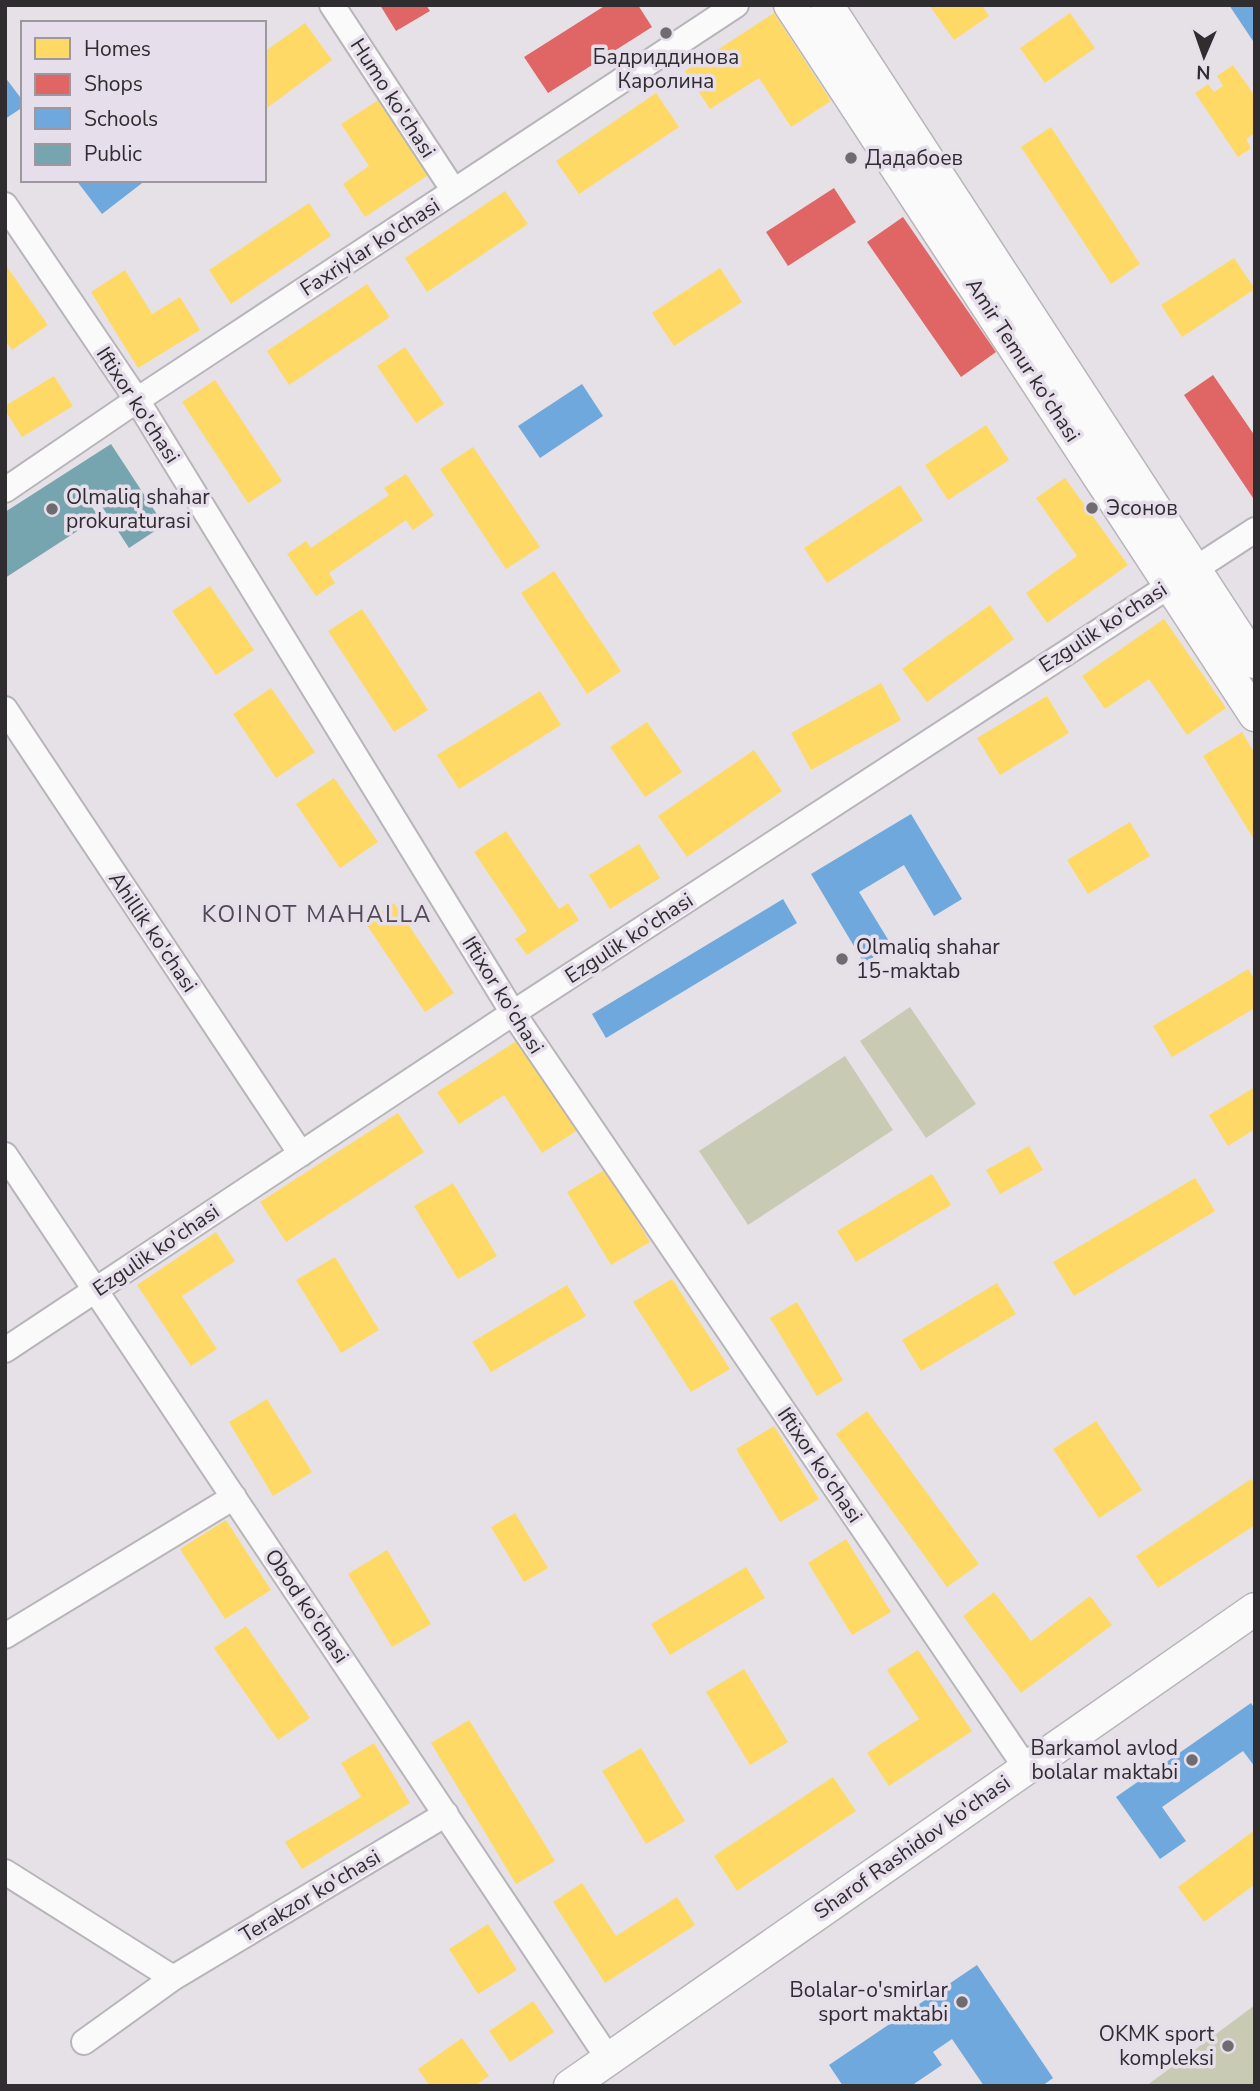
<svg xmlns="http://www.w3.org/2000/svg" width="1260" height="2091" font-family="'Nunito Sans',sans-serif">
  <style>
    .green { fill: #c9cab4 }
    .homes { fill: #ffd966 }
    .shops { fill: #e06666 }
    .schools { fill: #6fa8dc }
    .public { fill: #76a5af }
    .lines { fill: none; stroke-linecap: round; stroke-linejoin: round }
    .minor-casing { stroke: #b8b5ba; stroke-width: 28 }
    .major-casing { stroke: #b8b5ba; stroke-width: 35 }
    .minor { stroke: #fbfafb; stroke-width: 24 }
    .major { stroke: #fbfafb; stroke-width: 32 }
    .poi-dot { fill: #6f6c71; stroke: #e6deea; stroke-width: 2.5 }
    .labels { text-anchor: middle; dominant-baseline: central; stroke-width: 7; stroke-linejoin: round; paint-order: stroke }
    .poi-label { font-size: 21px; fill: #302d31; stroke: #e6deea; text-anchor: start }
    .street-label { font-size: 21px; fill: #302d31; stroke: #e6deea }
    .neighbourhood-label { font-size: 23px; letter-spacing: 2px; fill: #4f4952; stroke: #e6deea }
  </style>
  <rect width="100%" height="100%" fill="#e5e1e7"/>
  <!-- green -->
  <path class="green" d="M 910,1007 L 976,1104 L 926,1138 L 860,1041 Z
    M 845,1056 L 893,1130 L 748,1225 L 699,1151 Z
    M 1255,2005 L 1255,2086 L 1146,2086 Z"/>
  <!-- homes -->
  <path class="homes" d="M 929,5 L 982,5 L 989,16 L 954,40 Z
    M 774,13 L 831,101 L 791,127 L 759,78 L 710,109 L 685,71 Z
    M 1070,13 L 1095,48 L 1045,83 L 1020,48 Z
    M 305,23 L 332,60 L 264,110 L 264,52 Z
    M 1233,65 L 1255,96 L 1255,133 L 1246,139 L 1251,148 L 1238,157 L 1195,93 L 1208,84 L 1214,92 L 1223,86 L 1217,76 Z
    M 656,93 L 679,127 L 579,194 L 556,161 Z
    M 380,99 L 430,174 L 365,217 L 343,184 L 369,166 L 341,124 Z
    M 1051,127 L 1140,264 L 1111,284 L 1021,147 Z
    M 505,191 L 528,224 L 427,292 L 405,258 Z
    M 309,203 L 331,236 L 231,304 L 209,270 Z
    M 1234,258 L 1255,289 L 1182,337 L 1161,305 Z
    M 5,264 L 48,325 L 12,350 L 5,340 Z
    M 720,268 L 742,302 L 674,346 L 652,313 Z
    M 125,270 L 152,314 L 180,297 L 200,330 L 138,368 L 91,292 Z
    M 367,284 L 390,317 L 289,385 L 267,351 Z
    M 405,347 L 444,404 L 416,423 L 377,366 Z
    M 54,376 L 73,406 L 22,437 L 5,410 L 5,406 Z
    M 215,380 L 282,481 L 248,503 L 182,402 Z
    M 986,425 L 1009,460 L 948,500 L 925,465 Z
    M 473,447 L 540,547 L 506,569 L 440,469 Z
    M 406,474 L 434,515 L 413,530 L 406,520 L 329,573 L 335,583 L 316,596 L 287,554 L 306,541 L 311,548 L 389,495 L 384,488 Z
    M 1065,478 L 1128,565 L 1047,623 L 1026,593 L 1077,556 L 1036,498 Z
    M 900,485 L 923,520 L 827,583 L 804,548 Z
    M 554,571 L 621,671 L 587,694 L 521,593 Z
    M 210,586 L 254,650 L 216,675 L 172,611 Z
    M 990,605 L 1014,639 L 927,702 L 902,669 Z
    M 362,609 L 428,710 L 394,732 L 328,631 Z
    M 1164,619 L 1226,708 L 1187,735 L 1149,679 L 1105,709 L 1082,676 Z
    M 881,683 L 901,720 L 811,770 L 791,733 Z
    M 271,688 L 315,752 L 276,778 L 233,714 Z
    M 540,691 L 561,725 L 459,789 L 437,755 Z
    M 1047,696 L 1069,733 L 1000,775 L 977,738 Z
    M 647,722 L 682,772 L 645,797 L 610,747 Z
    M 1242,732 L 1255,754 L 1255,841 L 1203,756 Z
    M 754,750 L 782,791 L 687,857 L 658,816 Z
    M 334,778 L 378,842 L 340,868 L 296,804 Z
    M 1130,822 L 1150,856 L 1088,894 L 1067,860 Z
    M 506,831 L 559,909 L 568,903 L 579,920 L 527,955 L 515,939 L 527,931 L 474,852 Z
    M 639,844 L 660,878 L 610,909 L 589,875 Z
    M 394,903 L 454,993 L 425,1012 L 365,922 Z
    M 1248,969 L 1255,980 L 1255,1008 L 1172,1057 L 1153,1026 Z
    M 518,1040 L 578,1130 L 542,1153 L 504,1095 L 459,1124 L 437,1092 Z
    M 1255,1087 L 1255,1129 L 1228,1146 L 1209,1115 Z
    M 398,1113 L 424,1152 L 286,1242 L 260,1202 Z
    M 1029,1146 L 1043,1170 L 1000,1194 L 986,1170 Z
    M 606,1169 L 650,1242 L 611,1265 L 567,1192 Z
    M 932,1174 L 951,1205 L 856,1262 L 837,1231 Z
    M 1195,1178 L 1215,1211 L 1074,1296 L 1053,1262 Z
    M 453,1183 L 497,1256 L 458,1279 L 414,1206 Z
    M 216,1232 L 235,1261 L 182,1296 L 217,1349 L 191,1366 L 137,1285 Z
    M 335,1257 L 379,1330 L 341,1353 L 296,1280 Z
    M 672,1279 L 730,1369 L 691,1392 L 633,1302 Z
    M 997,1283 L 1016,1314 L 921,1371 L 902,1340 Z
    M 567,1285 L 586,1316 L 491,1372 L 472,1342 Z
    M 797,1302 L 843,1380 L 817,1396 L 770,1318 Z
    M 267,1399 L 312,1472 L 273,1496 L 229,1422 Z
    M 867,1411 L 979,1564 L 947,1587 L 836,1434 Z
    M 1096,1421 L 1142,1490 L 1099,1518 L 1053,1449 Z
    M 774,1426 L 819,1499 L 780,1522 L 736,1449 Z
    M 1251,1479 L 1255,1485 L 1255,1525 L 1158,1588 L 1136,1556 Z
    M 515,1513 L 548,1568 L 524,1582 L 491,1527 Z
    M 226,1520 L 271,1590 L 225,1619 L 180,1549 Z
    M 846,1539 L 891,1612 L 852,1635 L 808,1563 Z
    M 387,1550 L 431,1624 L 392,1647 L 348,1574 Z
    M 746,1567 L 765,1598 L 670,1655 L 651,1624 Z
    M 994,1592 L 1031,1641 L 1090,1596 L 1112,1625 L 1021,1693 L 963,1616 Z
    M 246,1626 L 310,1718 L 278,1740 L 214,1648 Z
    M 918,1650 L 972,1731 L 889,1786 L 867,1753 L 919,1719 L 887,1670 Z
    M 744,1669 L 788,1742 L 750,1765 L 706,1692 Z
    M 469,1720 L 555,1861 L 516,1884 L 431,1743 Z
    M 374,1743 L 410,1803 L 302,1869 L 285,1842 L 361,1797 L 341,1763 Z
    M 641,1748 L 685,1821 L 646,1844 L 602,1771 Z
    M 833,1777 L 856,1811 L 737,1891 L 714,1856 Z
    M 1255,1830 L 1255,1884 L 1204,1922 L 1178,1887 Z
    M 582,1883 L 616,1936 L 677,1897 L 695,1925 L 605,1983 L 553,1902 Z
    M 488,1924 L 517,1970 L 478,1994 L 449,1949 Z
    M 533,2001 L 554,2032 L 510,2062 L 489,2031 Z
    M 462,2038 L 489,2076 L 474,2086 L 430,2086 L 418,2069 Z"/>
  <!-- shops -->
  <path class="shops" d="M 380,5 L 426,5 L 430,11 L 396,31 Z
    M 606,5 L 638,5 L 652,27 L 548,93 L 524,57 Z
    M 834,188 L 856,222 L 788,266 L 766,232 Z
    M 903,217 L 996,352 L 961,377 L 867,242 Z
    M 1213,375 L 1255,436 L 1253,498 L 1184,395 Z"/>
  <!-- schools -->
  <path class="schools" d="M 1229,5 L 1255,5 L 1255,44 Z
    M 5,77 L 23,101 L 23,107 L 5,119 Z
    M 76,180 L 146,180 L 102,214 Z
    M 582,384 L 603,416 L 540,458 L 518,426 Z
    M 911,814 L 962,899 L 934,916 L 904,865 L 859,892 L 892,946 L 864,963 L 811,874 Z
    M 783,899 L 797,923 L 606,1038 L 592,1014 Z
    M 1251,1703 L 1255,1709 L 1255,1767 L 1243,1751 L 1162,1807 L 1186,1841 L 1160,1859 L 1116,1797 Z
    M 977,1965 L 1053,2078 L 1042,2086 L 984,2086 L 952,2039 L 933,2052 L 942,2065 L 911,2086 L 843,2086 L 829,2065 Z"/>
  <!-- public -->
  <path class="public" d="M 111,444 L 164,525 L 129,548 L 99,502 L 92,507 L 99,517 L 5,578 L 5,512 Z"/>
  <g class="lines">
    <!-- minor casing -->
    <g class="minor-casing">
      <path id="minor" d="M 332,5 L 454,191
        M 5,205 L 137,400 L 513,1013 L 1026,1768
        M 5,490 L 137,400 L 736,5
        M 5,709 L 301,1154
        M 5,1155 L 608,2058
        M 5,1350 L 513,1013 L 1255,530
        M 5,1636 L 234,1497
        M 5,1872 L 173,1978
        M 84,2042 L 173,1978 L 446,1814"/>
    </g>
    <!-- major casing -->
    <g class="major-casing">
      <path id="major" d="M 790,5 L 1255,715
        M 827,5 L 1255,662
        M 570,2086 L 1255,1609"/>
    </g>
    <!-- minor -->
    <use href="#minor" class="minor"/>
    <!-- major -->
    <use href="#major" class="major"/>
  </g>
  <!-- markers -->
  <g class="poi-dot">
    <circle cx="666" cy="33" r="7"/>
    <circle cx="851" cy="158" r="7"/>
    <circle cx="1092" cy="508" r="7"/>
    <circle cx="52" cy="509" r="7"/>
    <circle cx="842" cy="959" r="7"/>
    <circle cx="1192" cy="1760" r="7"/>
    <circle cx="962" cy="2002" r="7"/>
    <circle cx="1228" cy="2046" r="7"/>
  </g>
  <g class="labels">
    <!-- poi labels -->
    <g class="poi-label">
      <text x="666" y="57" text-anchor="middle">Бадриддинова<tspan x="666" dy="24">Каролина</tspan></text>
      <text x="865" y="158">Дадабоев</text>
      <text x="66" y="497">Olmaliq shahar<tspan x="66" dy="24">prokuraturasi</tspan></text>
      <text x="1106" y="508">Эсонов</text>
      <text x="856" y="947">Olmaliq shahar<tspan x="856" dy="24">15-maktab</tspan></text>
      <text x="1178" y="1748" text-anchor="end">Barkamol avlod<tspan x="1178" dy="24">bolalar maktabi</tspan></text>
      <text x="948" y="1990" text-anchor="end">Bolalar-o'smirlar<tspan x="948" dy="24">sport maktabi</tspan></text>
      <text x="1214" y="2034" text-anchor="end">OKMK sport<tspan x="1214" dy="24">kompleksi</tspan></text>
    </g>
    <!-- street labels -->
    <g class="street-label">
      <text transform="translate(393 98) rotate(57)">Humo ko'chasi</text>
      <text transform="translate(370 247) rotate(-33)">Faxriylar ko'chasi</text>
      <text transform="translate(1023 360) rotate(57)">Amir Temur ko'chasi</text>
      <text transform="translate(138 405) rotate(57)">Iftixor ko'chasi</text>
      <text transform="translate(1103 627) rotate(-33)">Ezgulik ko'chasi</text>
      <text transform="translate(153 932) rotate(56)">Ahillik ko'chasi</text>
      <text transform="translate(629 938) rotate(-33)">Ezgulik ko'chasi</text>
      <text transform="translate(503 995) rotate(58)">Iftixor ko'chasi</text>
      <text transform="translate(156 1250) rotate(-34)">Ezgulik ko'chasi</text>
      <text transform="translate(820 1465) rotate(56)">Iftixor ko'chasi</text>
      <text transform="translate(307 1606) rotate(56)">Obod ko'chasi</text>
      <text transform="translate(912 1847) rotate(-35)">Sharof Rashidov ko'chasi</text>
      <text transform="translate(310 1896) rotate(-31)">Terakzor ko'chasi</text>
    </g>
    <!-- neighbourhood labels -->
    <g class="neighbourhood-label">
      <text x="317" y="914">KOINOT MAHALLA</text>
    </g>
  </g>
  <!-- border -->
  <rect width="1260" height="2091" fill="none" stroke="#302d31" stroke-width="14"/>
  <!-- legend -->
  <rect x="21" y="21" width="245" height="161" fill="#e6deea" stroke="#9d97a0" stroke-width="2"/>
  <rect x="35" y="38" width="35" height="21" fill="#ffd966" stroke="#9d97a0" stroke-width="2"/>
  <text x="84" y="56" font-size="21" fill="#302d31">Homes</text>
  <rect x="35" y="74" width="35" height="21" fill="#e06666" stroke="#9d97a0" stroke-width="2"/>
  <text x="84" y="91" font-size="21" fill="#302d31">Shops</text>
  <rect x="35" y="108" width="35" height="21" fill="#6fa8dc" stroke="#9d97a0" stroke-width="2"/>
  <text x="84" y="126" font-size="21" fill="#302d31">Schools</text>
  <rect x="35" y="144" width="35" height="21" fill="#76a5af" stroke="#9d97a0" stroke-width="2"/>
  <text x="84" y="161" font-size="21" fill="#302d31">Public</text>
  <!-- north arrow -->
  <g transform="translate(1204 56) rotate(182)" stroke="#e6deea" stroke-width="5" paint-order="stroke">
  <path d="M0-5L12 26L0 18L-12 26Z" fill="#302d31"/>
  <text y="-10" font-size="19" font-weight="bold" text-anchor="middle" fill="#302d31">N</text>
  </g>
</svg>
